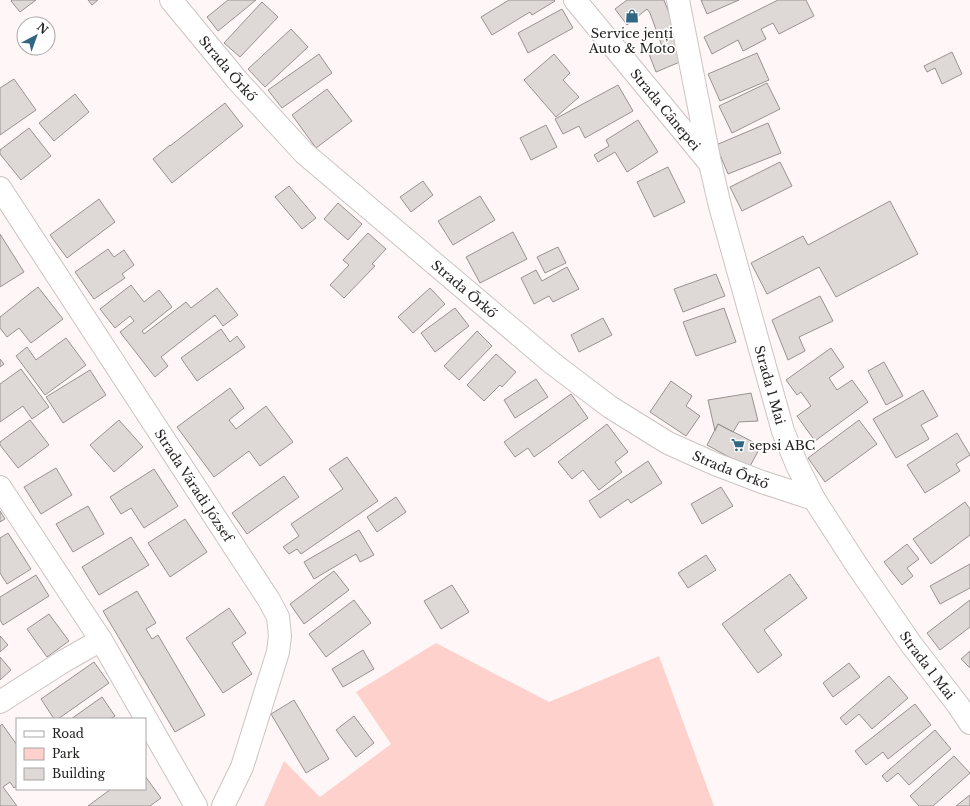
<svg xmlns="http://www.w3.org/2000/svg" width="970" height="806" font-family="'Libre Baskerville',serif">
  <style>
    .green { fill: #ffd1cd }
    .building { fill: #ded8d7; stroke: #989291 }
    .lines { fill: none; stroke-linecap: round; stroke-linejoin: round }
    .minor-casing { stroke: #cbc4c3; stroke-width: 24 }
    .minor { stroke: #fff; stroke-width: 22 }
    .labels { text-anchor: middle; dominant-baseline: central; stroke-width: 3.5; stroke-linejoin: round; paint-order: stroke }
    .poi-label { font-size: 13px; fill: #232120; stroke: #fff }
    .street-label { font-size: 13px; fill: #232120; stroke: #fff }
  </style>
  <rect width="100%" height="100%" fill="#fff7f7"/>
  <!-- green -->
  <path class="green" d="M 436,643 L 549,702 L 659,656 L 714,806 L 264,806 L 284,761 L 320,797 L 391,744 L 356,692 Z"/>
  <!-- building -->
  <path class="building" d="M 12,0 L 36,0 L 20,12 L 11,1 Z
    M 88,0 L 98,0 L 92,5 Z
    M 228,0 L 256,0 L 218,31 L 207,17 Z
    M 509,0 L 554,0 L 555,1 L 532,15 L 530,12 L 492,35 L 481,17 Z
    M 627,0 L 664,0 L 687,59 L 656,72 L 649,54 L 663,49 L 650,13 L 647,9 L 627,25 L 615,9 Z
    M 701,0 L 739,0 L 707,14 Z
    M 778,0 L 806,0 L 814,16 L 779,34 L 773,23 L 761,29 L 766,39 L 743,51 L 738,40 L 712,54 L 704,37 Z
    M 262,2 L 278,17 L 240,57 L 224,43 Z
    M 562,9 L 573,28 L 528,53 L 518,33 Z
    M 291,29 L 308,47 L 265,87 L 248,69 Z
    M 952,52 L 962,74 L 942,84 L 935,68 L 927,72 L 924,66 Z
    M 757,53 L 769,80 L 720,101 L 708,74 Z
    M 319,54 L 332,73 L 282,108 L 268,90 Z
    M 554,54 L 570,73 L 563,80 L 579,97 L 556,117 L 524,80 Z
    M 14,79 L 36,110 L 0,135 L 0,88 Z
    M 767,83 L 780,109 L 732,133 L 719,106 Z
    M 618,85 L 633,111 L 585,138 L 579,126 L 563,134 L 555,119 Z
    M 327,89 L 352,121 L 316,148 L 292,115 Z
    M 75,94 L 89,112 L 54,141 L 39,123 Z
    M 225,103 L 243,126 L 172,183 L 153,159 L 170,145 L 170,146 Z
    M 638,120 L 658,152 L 627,172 L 615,152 L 598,162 L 594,155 L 609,146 L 606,140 Z
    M 768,123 L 781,153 L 728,174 L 716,145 Z
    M 546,125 L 557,147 L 531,160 L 520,138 Z
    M 29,128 L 51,156 L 21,180 L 0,154 L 0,150 Z
    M 780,162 L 792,186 L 742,211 L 730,187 Z
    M 668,167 L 685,202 L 654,217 L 637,182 Z
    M 423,181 L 433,195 L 411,212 L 400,197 Z
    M 289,186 L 316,218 L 302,229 L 275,197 Z
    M 480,196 L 495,220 L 453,245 L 438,221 Z
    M 99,199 L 115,222 L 67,258 L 50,235 Z
    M 890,201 L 918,254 L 836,297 L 819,267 L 767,294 L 751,263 L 803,236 L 808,245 Z
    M 338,203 L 362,224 L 348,240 L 324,219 Z
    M 513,232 L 527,259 L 480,283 L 466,257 Z
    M 368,233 L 386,249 L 372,264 L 375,266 L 344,298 L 330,285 L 349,265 L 343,260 Z
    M 0,234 L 24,272 L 0,287 Z
    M 558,247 L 566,263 L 545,273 L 537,257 Z
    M 108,249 L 114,257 L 124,250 L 134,265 L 122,274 L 125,278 L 94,299 L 75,272 Z
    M 567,267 L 579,289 L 553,302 L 549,296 L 534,304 L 521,278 L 536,270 L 542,281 Z
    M 716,274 L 725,296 L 683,312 L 674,289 Z
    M 131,285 L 144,302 L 159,290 L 172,307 L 142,331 L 144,334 L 186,302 L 191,308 L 217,288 L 238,315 L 223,326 L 215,315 L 161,357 L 168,366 L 155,377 L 120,332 L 134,321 L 130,316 L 115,328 L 100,309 Z
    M 38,287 L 63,319 L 31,343 L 19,328 L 7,337 L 0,328 L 0,317 Z
    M 430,288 L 445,304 L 413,333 L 398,317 Z
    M 820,296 L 833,321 L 799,337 L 805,351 L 788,360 L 772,320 Z
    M 455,308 L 469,326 L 435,352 L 421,333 Z
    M 724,308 L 736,342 L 696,356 L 683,322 Z
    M 603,318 L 612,335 L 579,352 L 571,335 Z
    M 221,329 L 230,342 L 237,336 L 245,347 L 197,381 L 181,358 Z
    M 477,331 L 492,346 L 459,380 L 444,366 Z
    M 66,338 L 86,365 L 45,395 L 16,356 L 27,347 L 36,360 Z
    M 831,348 L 844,367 L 829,378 L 837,390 L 852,380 L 868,402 L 815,441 L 797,416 L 811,406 L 801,392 L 797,395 L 786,380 Z
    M 496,354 L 516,372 L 502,387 L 500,385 L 484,401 L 467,385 Z
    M 0,359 L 4,364 L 0,367 Z
    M 884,362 L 903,396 L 886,405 L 868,371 Z
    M 21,369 L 49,407 L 32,419 L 23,406 L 0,422 L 0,384 Z
    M 90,370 L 106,395 L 63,423 L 46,397 Z
    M 536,379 L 548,397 L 515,418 L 504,400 Z
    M 671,381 L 692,396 L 686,406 L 700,416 L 686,436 L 650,412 Z
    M 230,388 L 244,408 L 229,420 L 236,429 L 266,406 L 293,442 L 260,466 L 249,451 L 214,477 L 177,427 Z
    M 923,390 L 938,416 L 921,425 L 929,439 L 896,458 L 873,419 Z
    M 751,393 L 758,421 L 739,422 L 733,432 L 718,424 L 715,431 L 708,400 Z
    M 571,394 L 588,418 L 534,457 L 528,448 L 515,457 L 504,442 Z
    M 30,420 L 49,445 L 18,468 L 0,445 L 0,442 Z
    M 119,420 L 143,447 L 114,472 L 90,445 Z
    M 859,420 L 877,444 L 825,482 L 808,458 Z
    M 607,424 L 628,452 L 615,462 L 622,472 L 599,490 L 583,470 L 572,479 L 558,462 Z
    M 718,424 L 761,446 L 749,468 L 707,445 Z
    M 957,433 L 970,455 L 956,464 L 960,471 L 925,493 L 907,465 Z
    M 347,457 L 378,501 L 301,554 L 297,549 L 289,554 L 283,547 L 299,536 L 291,524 L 343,489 L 329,469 Z
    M 648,461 L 662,483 L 631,503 L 628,499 L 600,518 L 589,501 Z
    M 56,468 L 72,495 L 41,514 L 24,487 Z
    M 154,469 L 178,506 L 144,528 L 131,508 L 121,514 L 110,497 Z
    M 284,476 L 299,497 L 247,534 L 232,513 Z
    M 721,487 L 733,506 L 702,524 L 691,504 Z
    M 396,497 L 406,512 L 377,532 L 367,517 Z
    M 965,502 L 970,509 L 970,535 L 931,564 L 913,539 Z
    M 88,506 L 104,534 L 73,552 L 56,524 Z
    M 0,511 L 5,519 L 0,522 Z
    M 185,519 L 207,552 L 170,577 L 148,543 Z
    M 359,530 L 374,555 L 360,562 L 356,554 L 314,579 L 304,562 Z
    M 8,533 L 31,569 L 7,584 L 0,573 L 0,538 Z
    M 131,537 L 149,565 L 99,595 L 82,567 Z
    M 907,544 L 919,559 L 907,568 L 913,576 L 902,585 L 884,562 Z
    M 706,555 L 716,570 L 688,588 L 678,573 Z
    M 970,564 L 970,588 L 940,604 L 930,586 Z
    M 334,571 L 349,590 L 304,624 L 290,604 Z
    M 790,574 L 807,598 L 764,630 L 782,655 L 758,673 L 722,624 Z
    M 36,575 L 49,596 L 3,625 L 0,620 L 0,597 Z
    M 452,585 L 469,612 L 441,629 L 424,601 Z
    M 137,591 L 156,623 L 146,629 L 152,639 L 158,635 L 205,715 L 175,732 L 103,611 Z
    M 354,600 L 371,623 L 326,657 L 309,634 Z
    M 970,600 L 970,627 L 940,650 L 927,633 Z
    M 229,608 L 246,633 L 232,643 L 252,674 L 223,693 L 186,638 Z
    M 49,614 L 69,641 L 47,657 L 27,629 Z
    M 0,636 L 8,645 L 0,652 Z
    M 363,650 L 374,669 L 343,687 L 332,669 Z
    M 970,651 L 970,668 L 961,659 Z
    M 0,657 L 11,670 L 0,680 Z
    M 94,662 L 109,683 L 58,719 L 54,719 L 41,699 Z
    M 849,663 L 860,677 L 833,697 L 823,683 Z
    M 889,676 L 908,698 L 872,729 L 859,714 L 846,725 L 840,718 Z
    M 102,697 L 115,716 L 110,719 L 71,719 Z
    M 294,700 L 329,759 L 306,773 L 271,714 Z
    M 915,704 L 931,725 L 888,759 L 883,752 L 866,765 L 855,751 Z
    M 354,716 L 374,743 L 356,757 L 336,730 Z
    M 2,724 L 17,745 L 17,786 L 14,788 L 10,782 L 3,787 L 17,806 L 0,806 L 0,726 Z
    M 935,730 L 951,749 L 909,785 L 898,773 L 887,782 L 882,776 Z
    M 954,756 L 970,773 L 933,806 L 919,806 L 910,796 Z
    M 145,776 L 161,798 L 150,806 L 88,806 L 111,789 L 145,789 Z
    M 970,795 L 970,806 L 956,806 Z"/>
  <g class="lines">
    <!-- minor casing -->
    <g class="minor-casing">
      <g id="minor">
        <path id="s1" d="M 171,0 L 237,80 L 304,153 L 552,363 L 610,407 L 668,443 L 715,464 L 762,482 L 814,499"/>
        <path id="s2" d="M 575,0 L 708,161"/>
        <path id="s3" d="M 678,0 L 710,163 L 720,206 L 783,431 L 797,465 L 814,499 L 856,564 L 911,644 L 958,705 L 970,723"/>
        <path id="s4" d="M 0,188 L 269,600 L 278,617 L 280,636 L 278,652 L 242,767 L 223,806"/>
        <path d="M 0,487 L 101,640 L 196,806"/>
        <path d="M 0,702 L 64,661 L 101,640"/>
      </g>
    </g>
    <!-- minor -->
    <use href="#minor" class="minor"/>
  </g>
  <!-- icons -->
  <defs>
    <g id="shop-bare" transform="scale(1.08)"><path d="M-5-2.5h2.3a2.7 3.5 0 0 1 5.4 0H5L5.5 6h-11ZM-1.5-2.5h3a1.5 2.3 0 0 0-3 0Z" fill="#316783" stroke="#fff" stroke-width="2.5" paint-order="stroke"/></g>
    <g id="supermarket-bare" transform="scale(1.08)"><path d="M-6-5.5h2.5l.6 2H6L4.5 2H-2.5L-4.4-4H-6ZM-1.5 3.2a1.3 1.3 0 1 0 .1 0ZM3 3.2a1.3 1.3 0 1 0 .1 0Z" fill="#316783" stroke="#fff" stroke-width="2.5" paint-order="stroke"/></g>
  </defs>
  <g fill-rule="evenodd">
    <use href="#shop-bare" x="632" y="16"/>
    <use href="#supermarket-bare" x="738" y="445"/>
  </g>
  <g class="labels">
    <!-- poi labels -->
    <g class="poi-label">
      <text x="632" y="33">Service jenți<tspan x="632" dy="15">Auto &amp; Moto</tspan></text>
      <text x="749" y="445" text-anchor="start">sepsi ABC</text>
    </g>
    <!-- street labels -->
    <g class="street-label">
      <text stroke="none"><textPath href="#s1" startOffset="89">Strada Őrkő</textPath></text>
      <text stroke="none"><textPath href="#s2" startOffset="142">Strada Cânepei</textPath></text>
      <text stroke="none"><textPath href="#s1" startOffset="413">Strada Őrkő</textPath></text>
      <text stroke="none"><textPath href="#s3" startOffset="396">Strada 1 Mai</textPath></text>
      <text stroke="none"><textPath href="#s1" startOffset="737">Strada Őrkő</textPath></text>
      <text stroke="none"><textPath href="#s4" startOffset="355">Strada Váradi József</textPath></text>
      <text stroke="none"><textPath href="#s3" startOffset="720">Strada 1 Mai</textPath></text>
    </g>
  </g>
  <!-- legend -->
  <rect x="16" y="718" width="130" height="72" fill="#ffffff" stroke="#a7a6a6"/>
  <rect x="24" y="731" width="20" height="6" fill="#ffffff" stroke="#a7a6a6"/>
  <text x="52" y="738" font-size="12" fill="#232120">Road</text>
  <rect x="24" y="748" width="20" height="12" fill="#ffd1cd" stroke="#a7a6a6"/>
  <text x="52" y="758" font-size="12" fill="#232120">Park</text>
  <rect x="24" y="768" width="20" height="12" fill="#ded8d7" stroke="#a7a6a6"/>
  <text x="52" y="778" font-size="12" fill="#232120">Building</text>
  <!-- north arrow -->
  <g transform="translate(36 36) rotate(41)"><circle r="19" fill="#ffffff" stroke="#a7a6a6"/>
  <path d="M0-3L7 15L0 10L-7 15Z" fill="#316783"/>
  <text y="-6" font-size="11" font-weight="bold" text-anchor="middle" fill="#232120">N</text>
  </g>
</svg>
